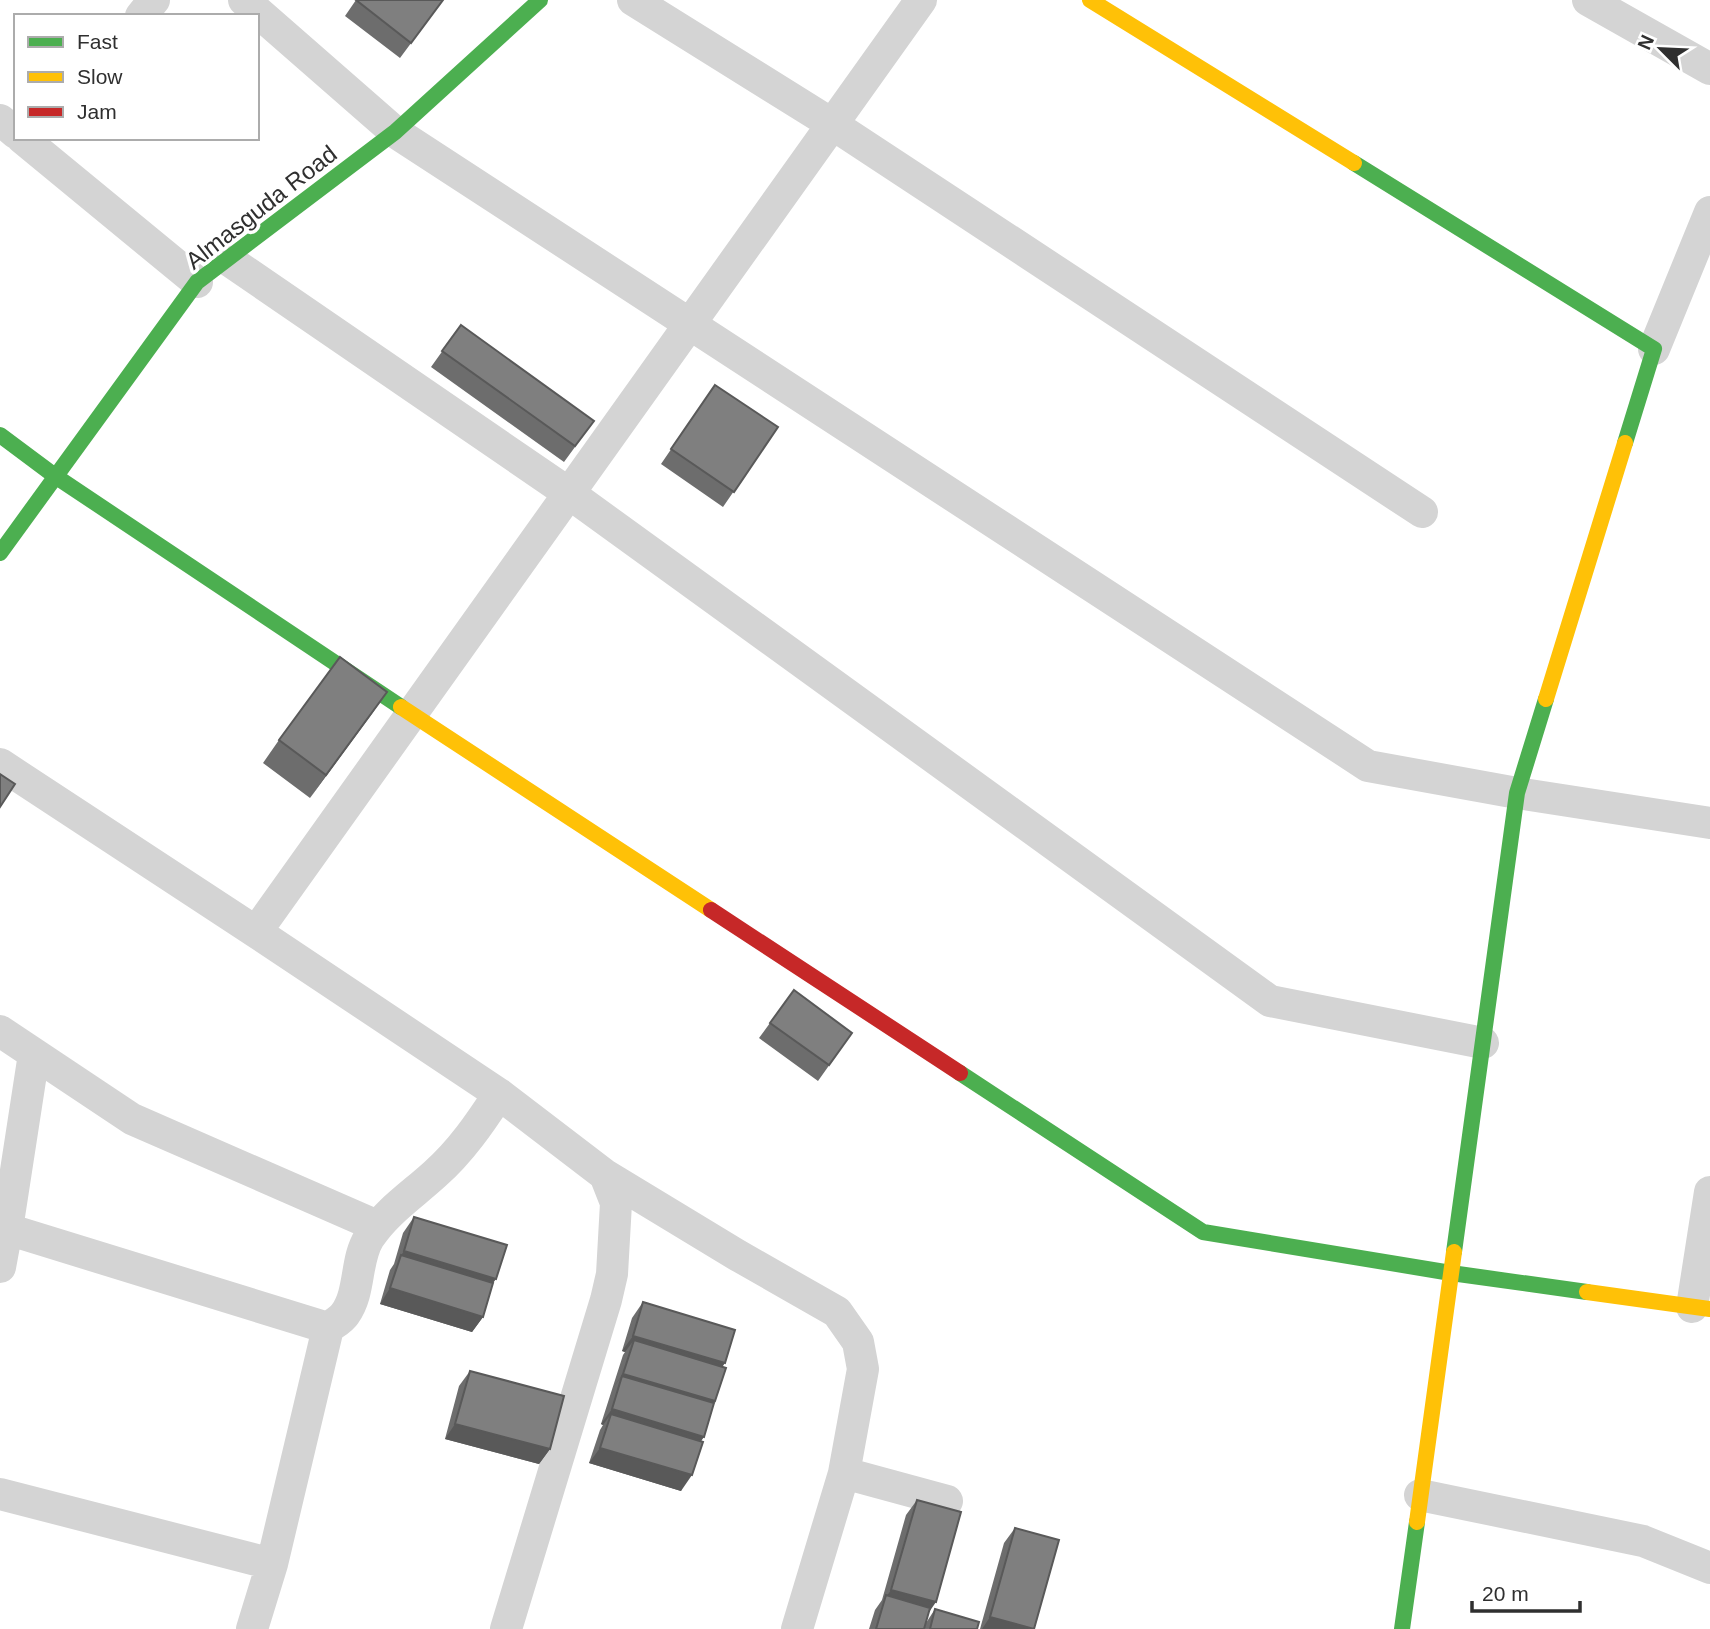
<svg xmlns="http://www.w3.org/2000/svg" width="1710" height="1629" font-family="Arial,sans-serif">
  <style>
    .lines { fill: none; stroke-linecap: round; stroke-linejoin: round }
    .street { stroke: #d4d4d4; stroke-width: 32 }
    .fast { stroke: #4caf50; stroke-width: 16 }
    .slow { stroke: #ffc107; stroke-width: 16 }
    .jam { stroke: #c62828; stroke-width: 16 }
    .wall { fill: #6d6d6d }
    .shaded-wall { fill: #595959 }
    .building { fill: #7f7f7f; stroke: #595959; stroke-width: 2 }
    .labels { text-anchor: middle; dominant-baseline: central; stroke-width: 7; stroke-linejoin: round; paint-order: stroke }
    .street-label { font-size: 24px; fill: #2f2f2f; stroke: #fff }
  </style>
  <rect width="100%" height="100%" fill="#fff"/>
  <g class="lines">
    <!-- street -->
    <path class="street" d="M 244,0 L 395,132 L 1368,766 L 1517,793 L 1710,823
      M 633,0 L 832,124 L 1422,512
      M 1588,0 L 1710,69
      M 141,16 L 154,0
      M 0,120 L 16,133
      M 22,138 L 197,282
      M 227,259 L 570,494 L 1270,1001 L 1483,1043
      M 1654,349 L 1710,212
      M 0,764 L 256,932 L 499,1094 L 605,1175 L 737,1255 L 837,1312 L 858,1342 L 863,1369 L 844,1473 L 797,1629
      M 256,932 L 921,0
      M 0,1031 L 132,1119 L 377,1226
      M 34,1054 L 7,1229 L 328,1328 C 333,1324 341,1320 345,1314 C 361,1292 355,1260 369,1238 C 386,1212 412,1195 435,1174 C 461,1151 480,1123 499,1094
      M 0,1267 L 7,1229
      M 1692,1307 L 1710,1192
      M 844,1473 L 947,1501
      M 0,1494 L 272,1564 L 252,1629
      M 1420,1495 L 1643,1541 L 1710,1568
      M 272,1564 L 328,1328
      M 506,1629 L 606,1300 L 612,1274 L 616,1203 L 605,1175"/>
    <!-- fast -->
    <path class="fast" d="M 1354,163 L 1654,349 L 1625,443
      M 0,435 L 55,476 L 401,707
      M 0,553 L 197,282 L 395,132 L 540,0
      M 960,1073 L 1203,1232 L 1451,1273 L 1587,1292
      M 1454,1252 L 1517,793 L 1546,699
      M 1402,1629 L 1417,1522"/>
    <!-- slow -->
    <path class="slow" d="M 1090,0 L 1354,163
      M 1546,699 L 1625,443
      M 401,707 L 711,910
      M 1587,1292 L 1710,1309
      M 1417,1522 L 1454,1252"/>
    <!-- jam -->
    <path class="jam" d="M 711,910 L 960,1073"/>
  </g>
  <!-- wall -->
  <path class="wall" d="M 356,0 L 443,0 L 400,58 L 345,16 Z
    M 461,325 L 594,421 L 564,462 L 431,367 Z
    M 715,385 L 778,427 L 723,507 L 661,464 Z
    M 387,692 L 310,798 L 263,763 L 279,740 Z
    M 794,990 L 852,1033 L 818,1081 L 759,1038 Z
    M 414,1217 L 493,1283 L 483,1317 L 472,1332 L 380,1304 L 390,1270 L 394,1264 L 403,1233 Z
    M 643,1302 L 723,1367 L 714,1403 L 701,1441 L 681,1491 L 589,1463 L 600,1430 L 603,1425 L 601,1424 L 623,1355 L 625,1352 L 622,1351 L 632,1318 Z
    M 470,1371 L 550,1449 L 539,1464 L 445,1439 L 459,1386 Z
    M 917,1500 L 929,1612 L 926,1623 L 935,1609 L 977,1629 L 869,1629 L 875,1610 L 882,1600 L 906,1515 Z
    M 1015,1528 L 1031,1629 L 980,1629 L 1004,1543 Z"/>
  <!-- shaded-wall -->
  <path class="shaded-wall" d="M 387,692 L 371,715 L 310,798 L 326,775 Z
    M 404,1251 L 496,1279 L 485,1294 L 400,1257 Z
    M 390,1288 L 483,1317 L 472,1332 L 380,1304 Z
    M 633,1336 L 725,1363 L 714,1379 L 634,1340 L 625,1352 L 622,1351 Z
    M 623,1374 L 715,1401 L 705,1417 L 622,1376 L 612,1389 Z
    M 612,1409 L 704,1437 L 693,1452 L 611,1414 L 603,1425 L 601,1424 Z
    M 455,1424 L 550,1449 L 539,1464 L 445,1439 Z
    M 600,1448 L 692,1475 L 681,1491 L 589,1463 Z
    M 891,1590 L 936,1602 L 925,1618 L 884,1600 Z
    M 990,1617 L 1031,1629 L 982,1629 Z"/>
  <!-- building -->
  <path class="building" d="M 356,0 L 443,0 L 411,43 Z
    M 461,325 L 594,421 L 575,446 L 442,351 Z
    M 715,385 L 778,427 L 734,492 L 671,449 Z
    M 340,657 L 387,692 L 326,775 L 279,740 Z
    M 0,774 L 15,784 L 0,807 Z
    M 794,990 L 852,1033 L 829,1065 L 770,1023 Z
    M 414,1217 L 507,1245 L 496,1279 L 404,1251 Z
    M 401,1255 L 493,1283 L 483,1317 L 390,1288 Z
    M 643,1302 L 735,1330 L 725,1363 L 633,1336 Z
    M 634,1340 L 726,1368 L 715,1401 L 623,1374 Z
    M 470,1371 L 564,1396 L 550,1449 L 455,1424 Z
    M 622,1376 L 714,1403 L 704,1437 L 612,1409 Z
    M 611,1414 L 703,1442 L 692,1475 L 600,1448 Z
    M 917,1500 L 961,1512 L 936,1602 L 891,1590 Z
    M 1015,1528 L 1059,1540 L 1034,1629 L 990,1617 Z
    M 886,1595 L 930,1608 L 924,1629 L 876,1629 Z
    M 935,1609 L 979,1622 L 977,1629 L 930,1629 Z"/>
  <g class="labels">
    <!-- street labels -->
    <g class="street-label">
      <text transform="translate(261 207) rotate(-38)">Almasguda Road</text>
    </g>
  </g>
  <!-- legend -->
  <rect x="14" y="14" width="245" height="126" fill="#ffffff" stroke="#acacac" stroke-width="2"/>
  <rect x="28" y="37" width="35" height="10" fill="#4caf50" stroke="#acacac" stroke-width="2"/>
  <text x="77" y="49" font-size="21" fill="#2f2f2f">Fast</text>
  <rect x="28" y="72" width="35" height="10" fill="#ffc107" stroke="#acacac" stroke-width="2"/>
  <text x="77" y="84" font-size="21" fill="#2f2f2f">Slow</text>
  <rect x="28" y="107" width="35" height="10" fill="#c62828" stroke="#acacac" stroke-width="2"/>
  <text x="77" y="119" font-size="21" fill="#2f2f2f">Jam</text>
  <!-- north arrow -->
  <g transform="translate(1661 49) rotate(294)" stroke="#ffffff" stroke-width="5" paint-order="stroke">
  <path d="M0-5L12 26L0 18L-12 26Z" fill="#2f2f2f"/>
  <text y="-10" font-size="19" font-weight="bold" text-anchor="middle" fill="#2f2f2f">N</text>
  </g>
  <!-- scale -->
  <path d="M1472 1601v10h108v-10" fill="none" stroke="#2f2f2f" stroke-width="3.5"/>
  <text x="1482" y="1601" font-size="21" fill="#2f2f2f" stroke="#ffffff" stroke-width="5" paint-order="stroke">20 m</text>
</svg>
